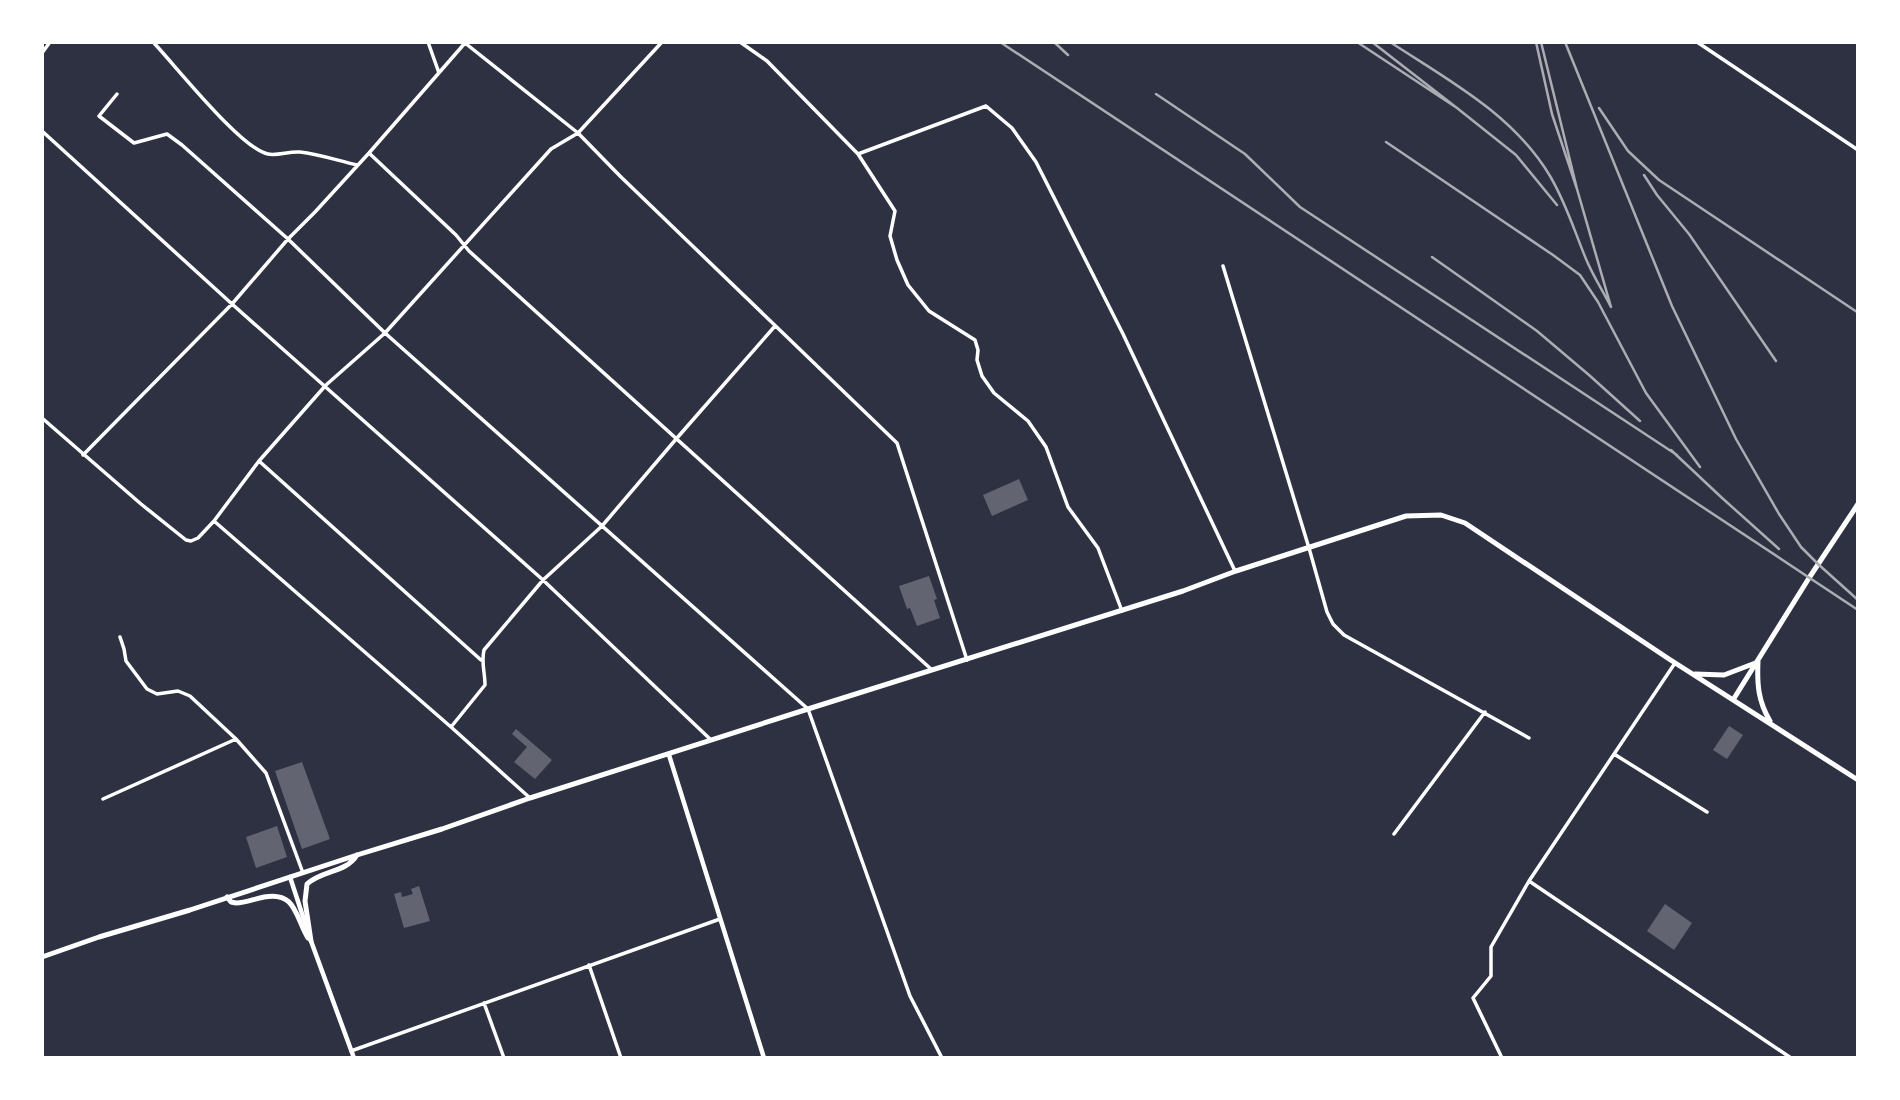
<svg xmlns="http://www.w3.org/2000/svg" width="1900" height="1100" font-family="Arial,sans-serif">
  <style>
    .building { fill: #626471 }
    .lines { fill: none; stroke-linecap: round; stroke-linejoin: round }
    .minor { stroke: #fff; stroke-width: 3.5 }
    .tertiary { stroke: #fff; stroke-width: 4.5 }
    .secondary { stroke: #fff; stroke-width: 5 }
    .rail { stroke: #abadb3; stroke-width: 2.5 }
  </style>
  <rect width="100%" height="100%" fill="#2d3142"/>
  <!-- building -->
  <path class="building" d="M 1019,479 L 1028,500 L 992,516 L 983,495 Z
    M 929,576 L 937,599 L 934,600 L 940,618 L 917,626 L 910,608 L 907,609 L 899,586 Z
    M 1729,726 L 1743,735 L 1727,759 L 1713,750 Z
    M 516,729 L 552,760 L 535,779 L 514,762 L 527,747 L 512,734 Z
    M 302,762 L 330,839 L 302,849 L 275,771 Z
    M 277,826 L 287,857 L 256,868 L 246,837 Z
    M 419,886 L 430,921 L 404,928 L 394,894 L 401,892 L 402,897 L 413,894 L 411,889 Z
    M 1665,904 L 1692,923 L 1674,950 L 1647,931 Z"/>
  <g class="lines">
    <!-- minor -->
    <path class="minor" d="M 153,42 C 175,65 241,149 268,154 C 278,156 289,151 300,152 C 319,154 339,161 357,165
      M 428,42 L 439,73
      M 740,42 L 767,61 L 858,154 L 986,106 L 1012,128 L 1036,162 L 1123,334 L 1235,571
      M 1697,42 L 1858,150
      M 465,43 L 578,133 L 620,176 L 897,443 L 967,660
      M 42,53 L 50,42
      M 117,94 L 99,116 L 134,143 L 167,134 L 182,145 L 288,239 L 385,333 L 808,709 L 910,996 L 942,1058
      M 42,131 L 232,304 L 543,580 L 710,739
      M 369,153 L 456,235 L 469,251 L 931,669
      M 858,154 L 895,211 L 890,236 L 897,260 L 908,285 L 929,311 L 975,340 L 978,350 L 977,360 L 982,376 L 994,393 L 1028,421 L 1046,447 L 1068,507 L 1098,548 L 1122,611
      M 1223,266 L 1309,548 L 1327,612 L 1333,624 L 1344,635 L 1529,738
      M 42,418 L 141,504 L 186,540 L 191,541 L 198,538 L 214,521 L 259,461 L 326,385 L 385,333 L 551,149 L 578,133 L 662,42
      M 83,455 L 232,304 L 288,239 L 315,212 L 369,153 L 465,43
      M 259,461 L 481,660
      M 214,521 L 451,727 L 530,798
      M 120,637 L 124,649 L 126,661 L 147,689 L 157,694 L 178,691 L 190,696 L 236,739 L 266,773 L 303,873
      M 451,727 L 485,685 C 485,672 481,663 484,650 L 543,580 L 602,526 L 677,438 L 775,326
      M 1614,754 L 1707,812
      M 103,799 L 236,739
      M 1394,834 L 1485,712
      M 1529,881 L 1791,1058
      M 589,965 L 621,1058
      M 484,1003 L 504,1058
      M 351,1051 L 720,919
      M 1502,1058 L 1473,998 L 1491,976 L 1491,947 L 1529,881 L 1675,663"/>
    <!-- tertiary -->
    <path class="tertiary" d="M 669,755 L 764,1058
      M 290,877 L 311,941 L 354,1058"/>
    <!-- secondary -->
    <path class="secondary" d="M 1695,674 L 1724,675 L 1758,662 C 1757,684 1758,701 1770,721
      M 1733,700 L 1809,578 L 1858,504
      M 227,897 L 231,902 L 236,903 C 245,903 254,899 264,897 C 296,891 295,916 308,938
      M 311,941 L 305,901 L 307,884 C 322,870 346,873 357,855
      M 42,957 L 99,937 L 190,910 L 357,855 L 442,829 L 530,798 L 808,709 L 1183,591 L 1236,571 L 1406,516 L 1441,515 L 1465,523 L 1669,659 L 1858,780"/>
    <!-- rail -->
    <path class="rail" d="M 1000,42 L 1858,610
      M 1054,42 L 1068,55
      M 1357,42 L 1457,108 L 1372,42
      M 1390,42 C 1448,80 1513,114 1550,176 C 1566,203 1574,230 1586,259 C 1593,276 1603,291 1611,307 L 1577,189
      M 1536,42 L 1552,114 L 1577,189 L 1541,42
      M 1565,42 L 1672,306 L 1736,439 L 1779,514 L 1801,547 L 1818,564 L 1858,600
      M 1156,94 L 1245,154 L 1300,207 L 1677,455
      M 1457,108 L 1516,155 L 1557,205
      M 1599,108 L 1628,151 L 1659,180 L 1857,312
      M 1386,142 L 1553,255 L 1580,275 L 1598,302 L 1646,393 L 1700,467
      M 1644,175 L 1657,195 L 1689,234 L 1776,361
      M 1432,257 L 1537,331 L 1589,375 L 1640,421
      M 1671,450 L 1721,497 L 1779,549"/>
  </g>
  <!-- border -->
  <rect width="1900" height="1100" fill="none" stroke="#ffffff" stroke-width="88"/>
</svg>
